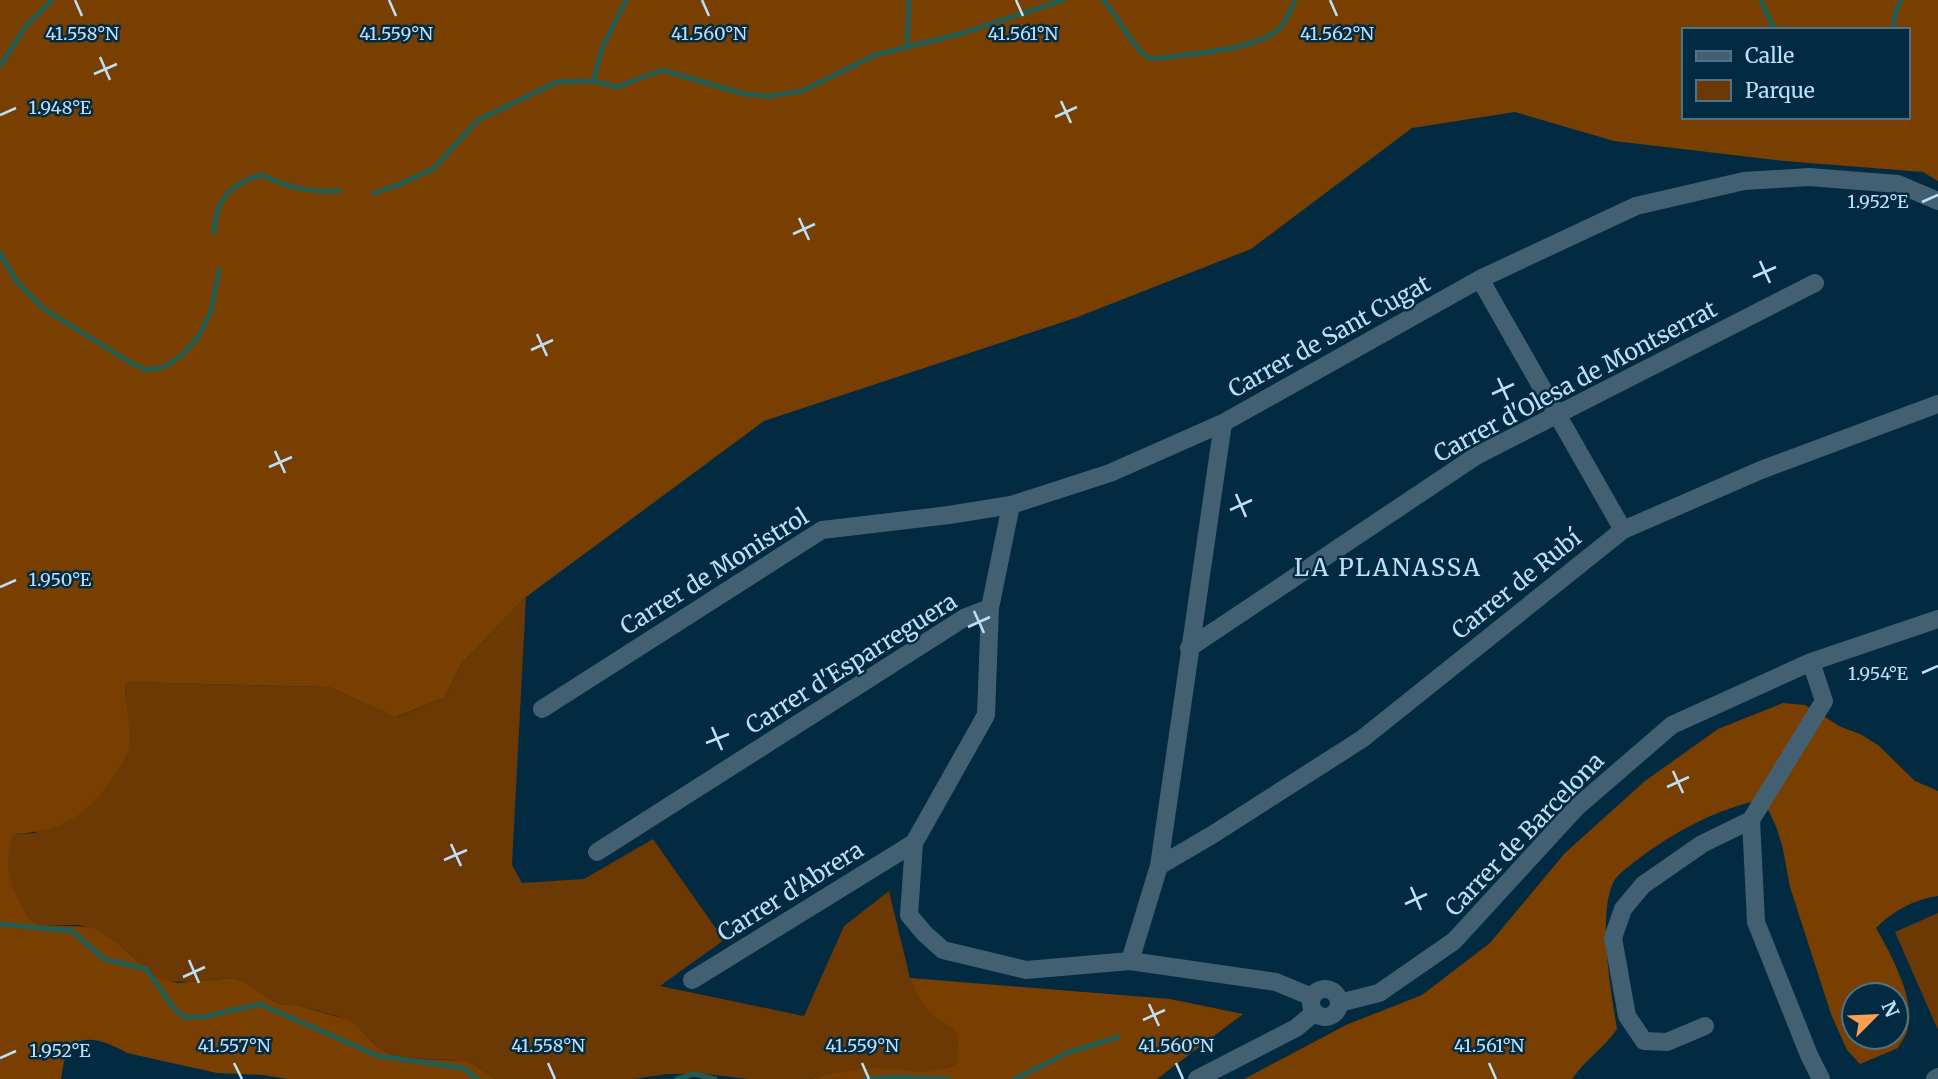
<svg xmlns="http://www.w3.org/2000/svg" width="1938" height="1079" font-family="Merriweather,serif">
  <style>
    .green { fill: #6c3803 }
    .forest { fill: #793f00; fill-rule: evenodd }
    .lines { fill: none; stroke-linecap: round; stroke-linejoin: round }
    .stream { stroke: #235c50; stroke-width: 5 }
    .minor { stroke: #436073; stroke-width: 18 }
    .ticks { fill: none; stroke: #bde0f8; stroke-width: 2.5 }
    .labels { text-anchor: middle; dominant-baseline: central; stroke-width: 5; stroke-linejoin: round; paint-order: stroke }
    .street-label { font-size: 23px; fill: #bde0f8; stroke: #022b41 }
    .neighbourhood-label { font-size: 24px; letter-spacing: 2px; fill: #bde0f8; stroke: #022b41 }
    .ticks-label { font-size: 18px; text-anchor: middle; fill: #bde0f8; stroke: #022b41; stroke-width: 5; stroke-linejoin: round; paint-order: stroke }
  </style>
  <rect width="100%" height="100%" fill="#022b41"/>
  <!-- green -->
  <path class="green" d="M 526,597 L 512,865 L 522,883 L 584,879 L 653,839 L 724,940 L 660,986 L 804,1016 L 844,926 L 889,891 L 910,978 L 925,1007 L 955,1031 L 960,1041 L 955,1065 L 944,1070 L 923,1073 L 875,1068 L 862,1069 L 809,1079 L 748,1079 L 706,1074 L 666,1074 L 634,1079 L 496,1079 L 473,1064 L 450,1060 L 402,1058 L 389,1054 L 374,1044 L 358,1026 L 337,1016 L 297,1005 L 284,1005 L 273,1001 L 245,982 L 234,978 L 189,982 L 166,981 L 155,977 L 119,944 L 100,930 L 78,925 L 43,925 L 31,921 L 15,899 L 9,879 L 7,856 L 8,844 L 14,834 L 35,833 L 129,747 L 125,682 L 329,687 L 397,717 L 444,698 L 461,664 Z
    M 1938,913 L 1938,1030 L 1895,932 Z"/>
  <!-- forest -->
  <path class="forest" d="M 0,0 L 1938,0 L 1938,181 L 1923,172 L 1784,161 L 1614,141 L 1515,112 L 1412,128 L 1251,249 L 1075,318 L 764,421 L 526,597 L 461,664 L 444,698 L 396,717 L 329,687 L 125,682 C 125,699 132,734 129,748 C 126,758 119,769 113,777 C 87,816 61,832 14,834 C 0,864 13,896 31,921 L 43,925 L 90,927 L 100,930 L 119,944 L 155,977 L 178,983 L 234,978 L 245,982 L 273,1001 L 284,1005 L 297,1005 L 349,1020 L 358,1026 L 374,1044 L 389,1054 L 402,1058 L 462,1061 L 473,1064 L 496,1079 L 287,1079 L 263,1075 L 217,1073 L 127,1053 C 113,1045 87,1032 72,1046 C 64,1053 63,1069 61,1079 L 0,1079 ZM 1684,30 L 1908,30 L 1908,117 L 1684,117 Z
    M 1783,703 L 1805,705 L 1841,727 L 1860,734 L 1878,745 L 1915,781 L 1938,791 L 1938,896 C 1914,899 1893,911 1876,928 C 1890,952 1916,1000 1908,1028 C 1907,1035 1901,1042 1898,1048 L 1860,1064 L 1847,1050 L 1831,1014 L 1790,887 L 1783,849 L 1777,829 L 1769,811 L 1751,802 C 1708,813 1668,836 1633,863 C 1627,868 1618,874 1614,881 C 1597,912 1611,993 1617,1029 C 1604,1048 1585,1060 1572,1079 L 1244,1079 L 1346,1025 L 1422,995 L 1490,943 L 1565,853 L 1645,781 L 1718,729 ZM 1854,995 L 1896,995 L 1896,1037 L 1854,1037 Z
    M 910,978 L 1170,999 L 1243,1014 L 1157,1079 L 809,1079 C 831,1075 852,1068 874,1068 C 903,1068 926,1078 955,1065 C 965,1020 950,1035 926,1008 C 919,1000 914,987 910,978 Z"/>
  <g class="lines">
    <!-- stream -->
    <path class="stream" d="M 1103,0 C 1115,12 1137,54 1149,58 C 1153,59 1157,58 1161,58 C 1194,53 1253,51 1279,29 C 1286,22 1291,9 1295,0
      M 1761,0 L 1772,25 L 1777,30
      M 1893,30 L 1895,14 L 1901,0
      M 907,48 L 909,0
      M 0,66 L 26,26 L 52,0
      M 593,81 L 603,46 L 626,0
      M 374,193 L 398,185 L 433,169 L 478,120 L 557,82 L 593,81 L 617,87 L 662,70 L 744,94 L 770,96 L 802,91 L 875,55 L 963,33 L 1063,0
      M 214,233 C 215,200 230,184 261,175 C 293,189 306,192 340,191
      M 0,253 L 17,282 L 44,309 L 131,363 L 147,370 L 164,367 L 181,356 L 199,336 L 211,311 L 219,270
      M 0,924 L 72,931 L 104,959 L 146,969 L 173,1007 L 184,1017 L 203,1017 L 260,1004 L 378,1056 L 463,1068 L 477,1079
      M 677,1079 L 694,1074 L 715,1079
      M 866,1079 L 894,1077 L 948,1079
      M 1015,1079 L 1069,1052 L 1118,1037"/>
    <!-- minor -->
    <path class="minor" d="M 1480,279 L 1623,530
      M 1011,505 L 990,608 L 986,715 L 914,843 L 909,915 L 924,933 L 943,950 L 1026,970 L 1130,961 L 1276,982 L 1312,997
      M 1189,648 L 1476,456 L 1815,283
      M 1811,662 L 1824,701 L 1751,820 L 1756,922 L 1809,1055 L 1821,1079
      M 542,709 L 822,530 L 949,515 L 1011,505 L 1110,473 L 1223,423
      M 597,852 L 964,618 L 990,608
      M 1159,866 L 1212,835 L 1362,739 L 1623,530 L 1761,470 L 1938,404
      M 1130,961 L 1159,866 L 1223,423 L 1480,279 L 1636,206 L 1744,181 L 1809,177 L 1898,184 L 1938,201
      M 692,980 L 914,843
      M1311 1003a14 14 0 1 1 28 0a14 14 0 1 1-28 0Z
      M 1339,1003 L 1379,993 L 1454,941 L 1577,807 L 1672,725 L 1811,662 L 1938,619
      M 1705,1026 L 1667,1042 L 1644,1041 L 1627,1016 L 1613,938 L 1623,909 L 1643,885 L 1702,844 L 1751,820
      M 1197,1079 L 1296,1028 L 1315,1012
      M 1935,1079 L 1938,1077"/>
  </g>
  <!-- ticks -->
  <path class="ticks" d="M 75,0 L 82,16M 389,0 L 396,16M 702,0 L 709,16M 1016,0 L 1023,16M 1330,0 L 1337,16M 100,57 L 110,80M 94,74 L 117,64M 1061,101 L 1071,123M 0,115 L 16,108M 1055,117 L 1077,107M 1922,202 L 1938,195M 799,218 L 809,240M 793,234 L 815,224M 1760,261 L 1770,283M 1753,277 L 1776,267M 537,334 L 547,356M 531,350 L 553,340M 1498,378 L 1508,400M 1492,394 L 1514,384M 275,451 L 285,473M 269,467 L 292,457M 1236,494 L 1246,517M 1230,510 L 1252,500M 0,587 L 16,580M 974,611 L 984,633M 968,627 L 990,617M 1922,673 L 1938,666M 712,727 L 722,750M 706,743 L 729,734M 1673,771 L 1683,793M 1667,787 L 1689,777M 451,844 L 461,866M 444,860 L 467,850M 1411,887 L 1421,910M 1405,904 L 1427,894M 189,960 L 199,983M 183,977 L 205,967M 1149,1004 L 1159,1026M 1143,1020 L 1165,1010M 0,1058 L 16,1051M 234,1063 L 242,1079M 548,1063 L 555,1079M 862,1063 L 869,1079M 1176,1063 L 1183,1079M 1489,1063 L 1496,1079"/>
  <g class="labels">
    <!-- street labels -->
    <g class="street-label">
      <text transform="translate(1329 336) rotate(-29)">Carrer de Sant Cugat</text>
      <text transform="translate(1575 381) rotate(-28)">Carrer d'Olesa de Montserrat</text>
      <text transform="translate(714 571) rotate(-32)">Carrer de Monistrol</text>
      <text transform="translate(1516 584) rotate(-39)">Carrer de Rubí</text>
      <text transform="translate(851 663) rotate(-32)">Carrer d'Esparreguera</text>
      <text transform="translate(1524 834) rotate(-46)">Carrer de Barcelona</text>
      <text transform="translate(790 891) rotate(-32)">Carrer d'Abrera</text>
    </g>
    <!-- neighbourhood labels -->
    <g class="neighbourhood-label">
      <text x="1388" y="567">LA PLANASSA</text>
    </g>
  </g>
  <g class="ticks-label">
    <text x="82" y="40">41.558°N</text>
    <text x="396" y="40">41.559°N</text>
    <text x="709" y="40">41.560°N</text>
    <text x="1023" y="40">41.561°N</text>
    <text x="1337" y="40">41.562°N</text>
    <text x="60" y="114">1.948°E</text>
    <text x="1878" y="208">1.952°E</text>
    <text x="60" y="586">1.950°E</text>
    <text x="1878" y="680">1.954°E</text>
    <text x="234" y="1052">41.557°N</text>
    <text x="548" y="1052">41.558°N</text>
    <text x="862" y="1052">41.559°N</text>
    <text x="1176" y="1052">41.560°N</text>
    <text x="1489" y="1052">41.561°N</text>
    <text x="60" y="1057">1.952°E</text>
  </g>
  <!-- legend -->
  <rect x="1682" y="28" width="228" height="91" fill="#022b41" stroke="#4d738a" stroke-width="2"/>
  <rect x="1696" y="51" width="35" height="10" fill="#436073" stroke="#4d738a" stroke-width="2"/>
  <text x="1745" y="63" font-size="21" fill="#bde0f8">Calle</text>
  <rect x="1696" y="80" width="35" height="21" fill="#6c3803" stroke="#4d738a" stroke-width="2"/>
  <text x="1745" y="98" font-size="21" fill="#bde0f8">Parque</text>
  <!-- north arrow -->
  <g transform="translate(1875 1016) rotate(66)"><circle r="33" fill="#022b41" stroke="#4d738a" stroke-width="2"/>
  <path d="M0-5L12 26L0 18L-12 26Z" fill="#fb9e51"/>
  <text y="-10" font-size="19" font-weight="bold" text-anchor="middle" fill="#bde0f8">N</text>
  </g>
</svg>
